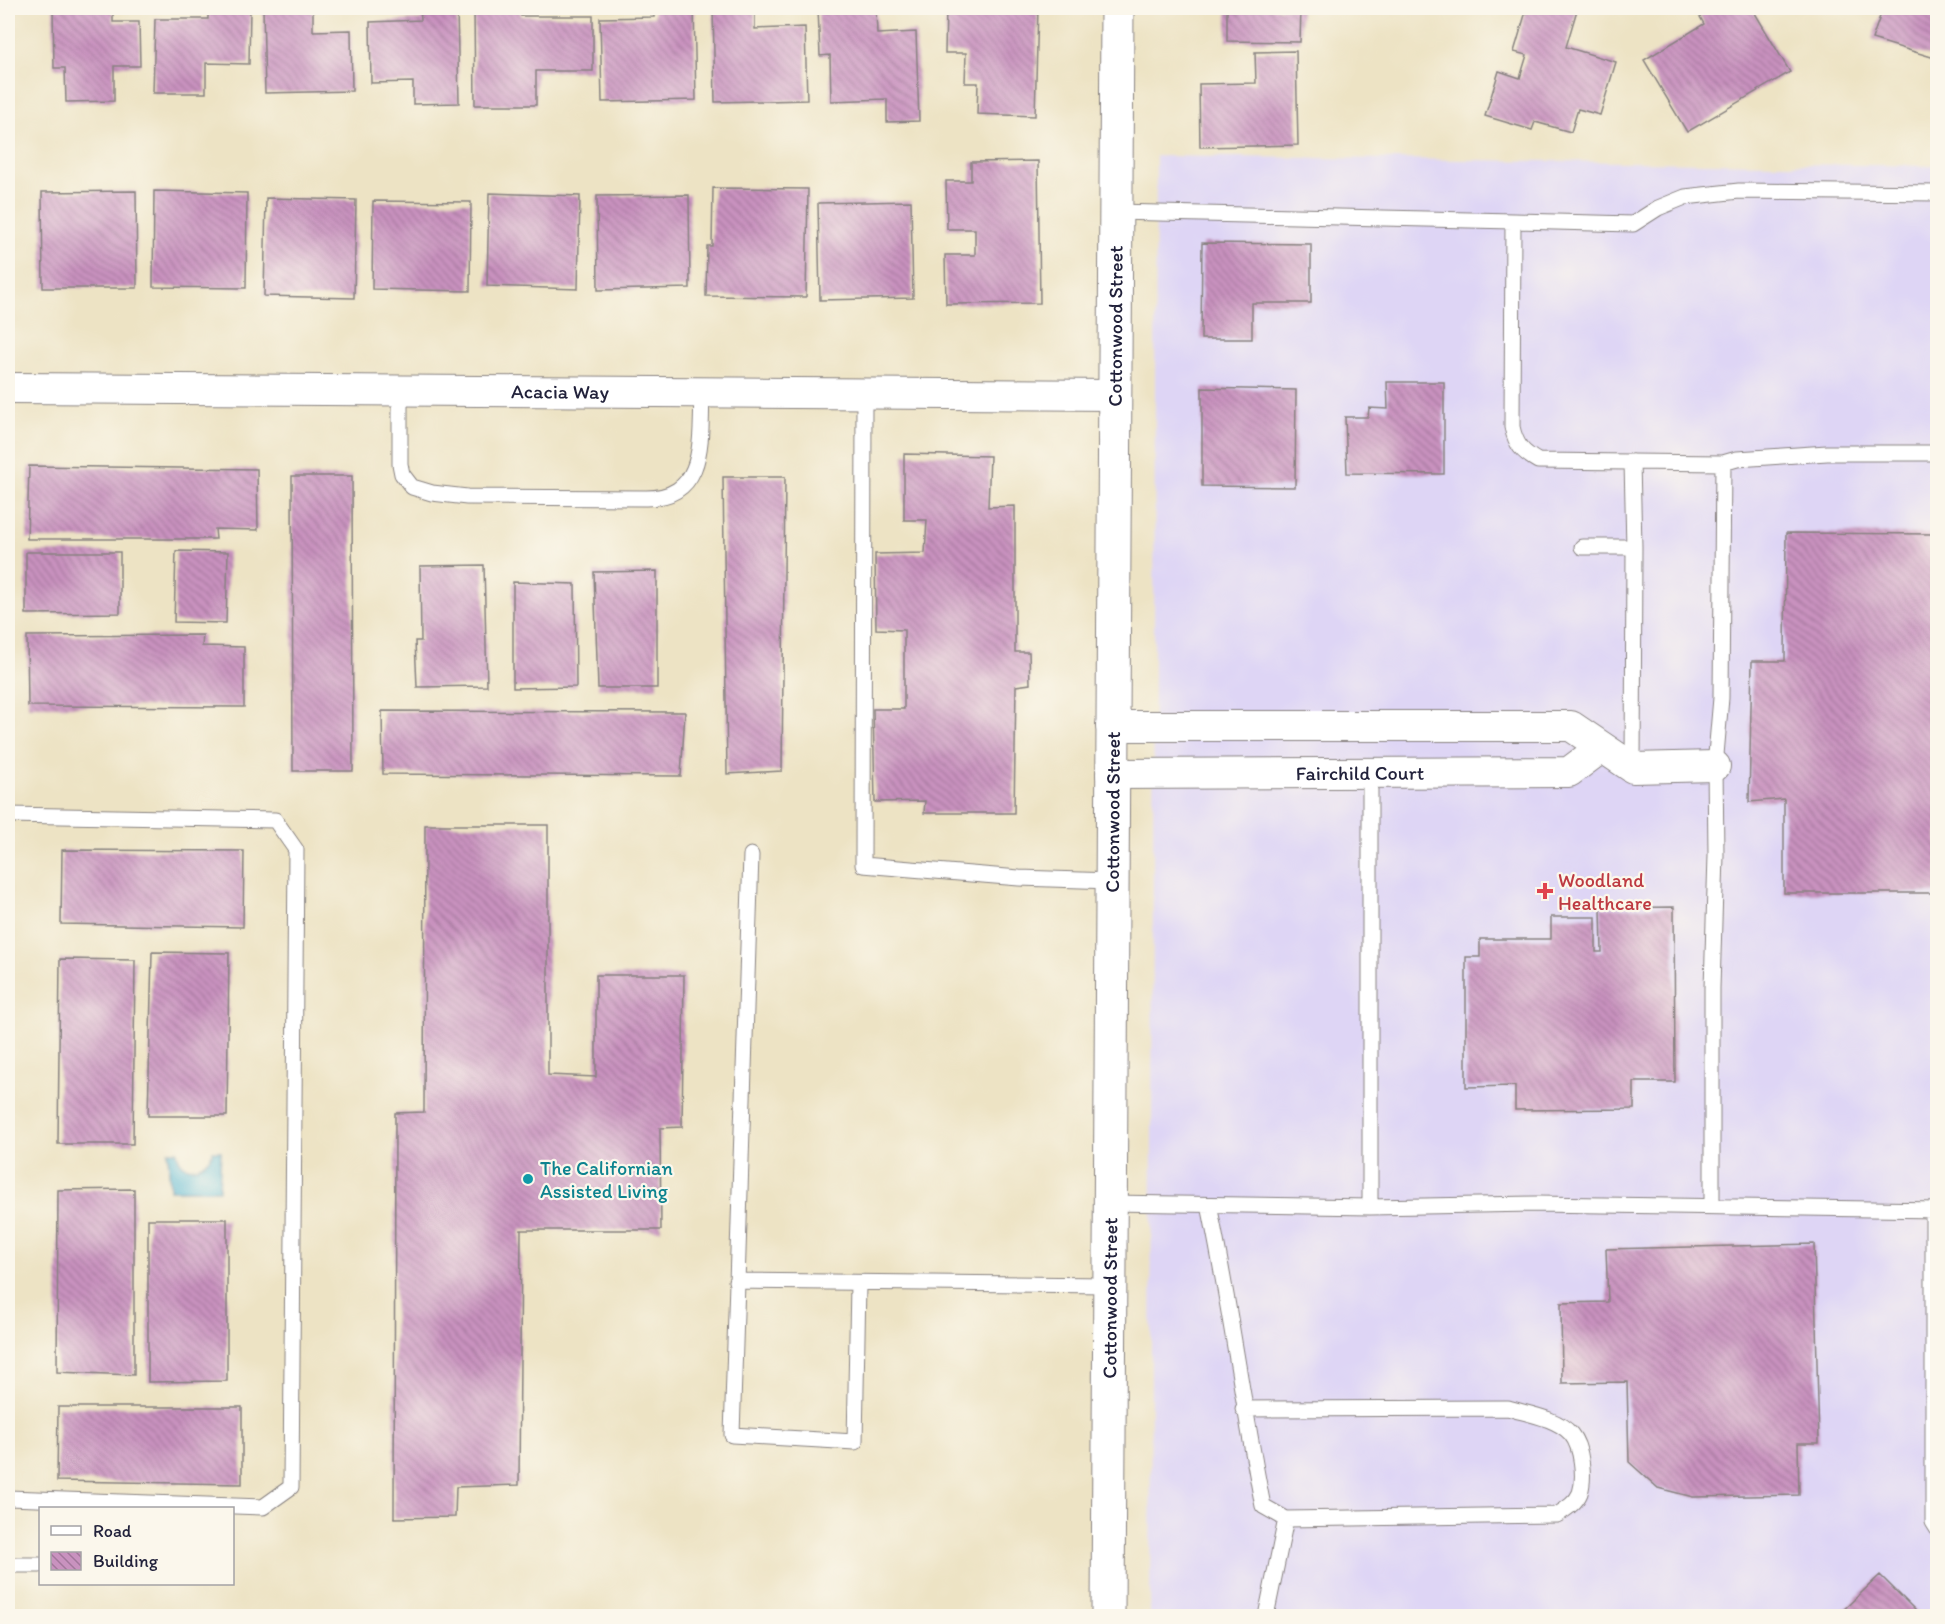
<svg xmlns="http://www.w3.org/2000/svg" width="1945" height="1624" font-family="Itim,sans-serif">
  <style>
    .built { fill: #ded5f5 }
    .water { fill: #52b5d1; stroke: #3a6c86; stroke-width: 1.5 }
    .building { fill: url(#building-back-hatch) }
    .lines { fill: none; stroke-linecap: round; stroke-linejoin: round }
    .lane-casing { stroke: #888280; stroke-width: 17 }
    .street-casing { stroke: #888280; stroke-width: 32 }
    .secondary-casing { stroke: #888280; stroke-width: 35 }
    .lane { stroke: #fff; stroke-width: 15 }
    .street { stroke: #fff; stroke-width: 30 }
    .secondary { stroke: #fff; stroke-width: 33 }
    .health-dot { fill: #e0444e; stroke: #fbf7ec; stroke-width: 2 }
    .culture-dot { fill: #0f9aa8; stroke: #fbf7ec; stroke-width: 2 }
    .labels { text-anchor: middle; dominant-baseline: central; stroke-width: 4.5; stroke-linejoin: round; paint-order: stroke }
    .street-label { font-size: 20px; fill: #22223b; stroke: #fbf7ec }
    .health-label { font-size: 20px; fill: #be3a42; stroke: #fbf7ec; text-anchor: start }
    .culture-label { font-size: 20px; fill: #0d838f; stroke: #fbf7ec; text-anchor: start }
  </style>
  <defs>
    <pattern id="building-back-hatch" width="6" height="6" patternUnits="userSpaceOnUse" patternTransform="scale(1.5)"><rect width="6" height="6" fill="#c992bf"/><path d="M-1 5l2 2M0 0l6 6M5-1l2 2" fill="none" stroke="#a3779c"/></pattern>
  </defs>
  <rect width="100%" height="100%" fill="#fbf7ec"/>
  <filter id="ink" filterUnits="userSpaceOnUse"><feTurbulence type="fractalNoise" baseFrequency=".0167" numOctaves="2"/><feDisplacementMap in="SourceGraphic" scale="12" xChannelSelector="R" yChannelSelector="G"/><feConvolveMatrix kernelMatrix="1 2 1 2 8 2 1 2 1" color-interpolation-filters="sRGB"/></filter>
  <filter id="wash" filterUnits="userSpaceOnUse"><feTurbulence type="fractalNoise" baseFrequency=".008" numOctaves="4" result="noise"/><feDisplacementMap in="SourceGraphic" scale="24" xChannelSelector="R" yChannelSelector="G"/><feGaussianBlur stdDeviation="1.35" result="paint"/><feColorMatrix in="noise" values="0 0 0 0 0 0 0 0 0 0 0 0 0 0 0 0 0 1.4 0 .05"/><feComposite in="paint" operator="in"/></filter>
  <g filter="url(#wash)">
    <rect width="100%" height="100%" fill="#ede3c4"/>
    <!-- built -->
    <path class="built" d="M 1156,156 L 1937,166 L 1937,1616 L 1150,1616 Z"/>
    <!-- water -->
    <path class="water" d="M 168,1151 L 177,1151 C 179,1175 206,1171 213,1151 L 221,1151 L 219,1190 L 170,1190 Z"/>
    <g id="blocks">
      <!-- building -->
      <path class="building" d="M 53,8 L 113,8 L 113,22 L 139,22 L 140,66 L 114,66 L 114,101 L 66,102 L 65,68 L 54,68 Z
        M 208,8 L 250,8 L 249,64 L 206,63 L 206,93 L 153,93 L 155,19 L 208,19 Z
        M 263,8 L 313,8 L 313,31 L 351,30 L 352,91 L 265,93 Z
        M 420,8 L 457,8 L 459,103 L 413,104 L 413,82 L 371,83 L 370,22 L 421,20 Z
        M 474,8 L 521,8 L 521,16 L 593,16 L 593,71 L 536,71 L 536,105 L 475,105 Z
        M 654,8 L 694,8 L 696,100 L 602,102 L 600,18 L 654,17 Z
        M 713,8 L 755,8 L 755,29 L 805,27 L 807,100 L 715,102 Z
        M 818,8 L 876,8 L 877,34 L 916,32 L 919,121 L 887,122 L 887,99 L 831,101 L 830,55 L 820,56 Z
        M 946,8 L 1038,8 L 1035,116 L 977,114 L 978,83 L 965,83 L 966,53 L 945,53 Z
        M 1227,8 L 1301,8 L 1300,42 L 1227,41 Z
        M 1527,8 L 1577,10 L 1566,47 L 1616,62 L 1600,115 L 1578,109 L 1571,132 L 1535,122 L 1532,130 L 1485,116 L 1499,71 L 1520,78 L 1527,55 L 1514,52 Z
        M 1695,8 L 1752,8 L 1790,72 L 1687,132 L 1644,60 L 1704,24 Z
        M 1883,8 L 1938,8 L 1938,59 L 1872,39 Z
        M 1296,51 L 1298,145 L 1200,147 L 1199,84 L 1256,83 L 1255,52 Z
        M 1038,161 L 1040,303 L 946,304 L 945,255 L 975,255 L 975,229 L 947,229 L 946,181 L 971,181 L 971,162 Z
        M 713,188 L 808,189 L 806,297 L 706,296 L 707,246 L 712,246 Z
        M 136,191 L 137,288 L 43,288 L 42,192 Z
        M 154,191 L 247,193 L 246,288 L 153,287 Z
        M 489,193 L 580,196 L 578,289 L 487,286 Z
        M 689,195 L 690,288 L 598,290 L 597,196 Z
        M 266,198 L 356,200 L 354,298 L 264,296 Z
        M 373,201 L 471,202 L 470,291 L 372,289 Z
        M 911,201 L 913,298 L 820,300 L 818,203 Z
        M 1202,243 L 1311,244 L 1311,303 L 1252,303 L 1252,339 L 1201,339 Z
        M 1387,382 L 1444,382 L 1444,474 L 1347,473 L 1345,417 L 1368,417 L 1369,408 L 1388,409 Z
        M 1202,388 L 1296,390 L 1295,487 L 1202,486 Z
        M 904,454 L 990,456 L 988,507 L 1015,506 L 1015,652 L 1029,652 L 1030,684 L 1016,686 L 1014,813 L 924,813 L 925,801 L 875,802 L 873,709 L 904,709 L 904,630 L 876,629 L 875,554 L 925,553 L 927,520 L 904,520 Z
        M 29,466 L 257,469 L 258,530 L 215,529 L 216,539 L 27,539 Z
        M 292,476 L 352,476 L 353,771 L 293,771 Z
        M 723,477 L 785,477 L 782,771 L 727,774 Z
        M 1786,533 L 1938,534 L 1938,893 L 1784,893 L 1784,799 L 1749,802 L 1752,661 L 1785,661 Z
        M 176,551 L 228,552 L 226,623 L 174,622 Z
        M 26,552 L 120,552 L 120,613 L 26,614 Z
        M 484,565 L 487,686 L 417,687 L 415,641 L 421,641 L 420,566 Z
        M 657,571 L 657,688 L 598,688 L 594,572 Z
        M 513,582 L 575,584 L 576,687 L 513,688 Z
        M 203,635 L 202,646 L 244,647 L 244,707 L 28,706 L 27,636 Z
        M 382,711 L 685,712 L 681,776 L 383,774 Z
        M 425,825 L 548,825 L 548,1075 L 596,1077 L 596,975 L 684,975 L 682,1127 L 660,1128 L 661,1230 L 521,1230 L 519,1485 L 456,1487 L 455,1517 L 394,1518 L 395,1113 L 424,1112 Z
        M 62,850 L 244,851 L 243,927 L 61,924 Z
        M 1674,907 L 1675,1082 L 1634,1082 L 1634,1109 L 1515,1110 L 1515,1086 L 1466,1087 L 1466,957 L 1480,957 L 1480,939 L 1551,939 L 1551,917 L 1596,917 L 1596,952 L 1602,952 L 1601,908 Z
        M 152,952 L 229,953 L 227,1116 L 148,1116 Z
        M 60,959 L 135,960 L 133,1144 L 58,1144 Z
        M 134,1189 L 134,1375 L 57,1372 L 58,1190 Z
        M 148,1219 L 227,1219 L 227,1381 L 148,1382 Z
        M 1814,1244 L 1819,1443 L 1798,1443 L 1799,1495 L 1693,1497 L 1658,1488 L 1629,1462 L 1627,1382 L 1562,1383 L 1561,1303 L 1608,1302 L 1606,1249 Z
        M 58,1407 L 242,1407 L 242,1484 L 57,1481 Z
        M 1880,1575 L 1921,1616 L 1837,1616 Z"/>
    </g>
  </g>
  <g filter="url(#ink)">
    <use href="#blocks" fill-opacity="0" stroke="#888280" stroke-width="1.5"/>
    <g class="lines">
      <!-- lane casing -->
      <g class="lane-casing">
        <path id="lane" d="M 1115,212 L 1513,221 L 1512,427 C 1516,445 1522,452 1538,461 L 1723,463 L 1737,459 L 1827,453 L 1938,453
          M 1513,221 L 1633,224 L 1658,208 L 1685,197 L 1739,191 L 1938,193
          M 400,391 L 400,464 L 402,474 L 412,487 L 432,493 L 467,497 L 646,498 C 708,498 700,436 702,391
          M 864,392 L 863,865 L 1019,878 L 1112,881
          M 1632,462 L 1634,547 L 1633,768
          M 1582,547 L 1634,547
          M 1370,775 L 1370,1207
          M 8,815 L 275,820 L 296,850 L 291,1487 L 263,1507 L 8,1498
          M 751,855 L 732,1435 L 855,1442 L 858,1284
          M 1109,1203 L 1370,1207 L 1536,1204 L 1938,1210
          M 1209,1205 C 1230,1305 1243,1406 1263,1506 L 1286,1519 L 1557,1515 C 1566,1509 1576,1503 1580,1493 C 1585,1478 1582,1447 1571,1434 C 1557,1418 1528,1414 1508,1408 L 1243,1409
          M 1712,1206 L 1712,988 L 1716,855 L 1715,766 L 1721,698 L 1723,463
          M 1933,1210 L 1933,1522 L 1938,1530
          M 736,1281 L 1109,1285
          M 8,1565 L 40,1565
          M 1266,1616 L 1286,1519"/>
      </g>
      <!-- street casing -->
      <g class="street-casing">
        <g id="street">
          <path id="s1" d="M 8,388 L 1114,395"/>
          <path d="M 1111,726 L 1571,726 L 1633,768 L 1715,766"/>
          <path id="s2" d="M 1111,774 L 1569,772 L 1601,748"/>
        </g>
      </g>
      <!-- secondary casing -->
      <g class="secondary-casing">
        <g id="secondary">
          <path id="s3" d="M 1108,1616 L 1117,8"/>
        </g>
      </g>
      <!-- lane -->
      <use href="#lane" class="lane"/>
      <!-- street -->
      <use href="#street" class="street"/>
      <!-- secondary -->
      <use href="#secondary" class="secondary"/>
    </g>
  </g>
  <!-- markers -->
  <path class="health-dot" d="M1542 882h6v6h6v6h-6v6h-6v-6h-6v-6h6z"/>
  <circle class="culture-dot" cx="528" cy="1179" r="6"/>
  <g class="labels">
    <!-- street labels -->
    <g class="street-label">
      <text stroke="none"><textPath href="#s3" startOffset="1290">Cottonwood Street</textPath></text>
      <text stroke="none"><textPath href="#s1" startOffset="552">Acacia Way</textPath></text>
      <text stroke="none"><textPath href="#s2" startOffset="249">Fairchild Court</textPath></text>
      <text stroke="none"><textPath href="#s3" startOffset="804">Cottonwood Street</textPath></text>
      <text stroke="none"><textPath href="#s3" startOffset="318">Cottonwood Street</textPath></text>
    </g>
    <!-- health labels -->
    <g class="health-label">
      <text x="1558" y="880">Woodland<tspan x="1558" dy="23">Healthcare</tspan></text>
    </g>
    <!-- culture labels -->
    <g class="culture-label">
      <text x="540" y="1168">The Californian<tspan x="540" dy="23">Assisted Living</tspan></text>
    </g>
  </g>
  <!-- margin -->
  <rect width="1945" height="1624" fill="none" stroke="#fbf7ec" stroke-width="30"/>
  <!-- legend -->
  <rect x="39" y="1507" width="195" height="78" fill="#fbf7ec" stroke="#a4a2a5" stroke-width="1.5"/>
  <rect x="51" y="1526" width="30" height="9" fill="#ffffff" stroke="#a4a2a5" stroke-width="1.5"/>
  <text x="93" y="1537" font-size="18" fill="#22223b">Road</text>
  <rect x="51" y="1552" width="30" height="18" fill="url(#building-back-hatch)" stroke="#a4a2a5" stroke-width="1.5"/>
  <text x="93" y="1567" font-size="18" fill="#22223b">Building</text>
</svg>
